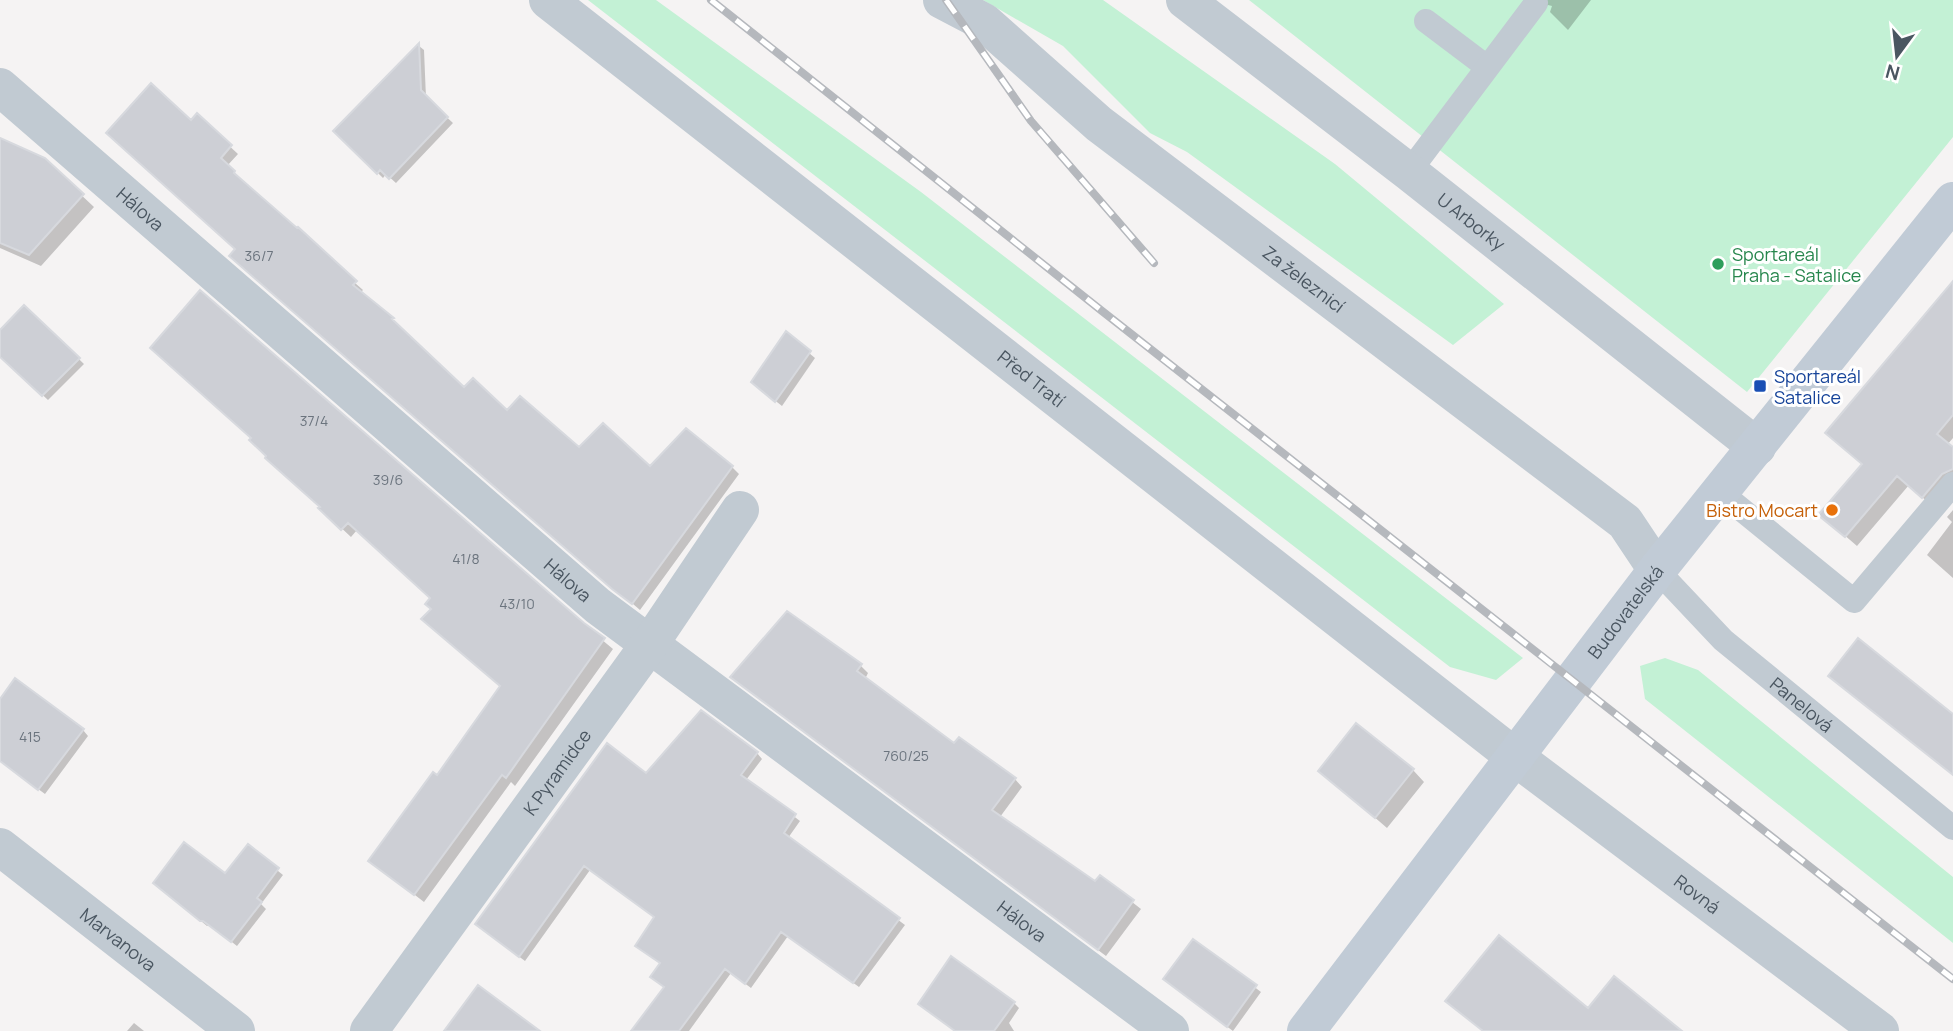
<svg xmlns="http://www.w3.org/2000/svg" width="1953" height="1031" font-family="Manrope,sans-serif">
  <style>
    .green { fill: #c3f1d5 }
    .shadow { fill: #0003 }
    .building { fill: #cdcfd5; stroke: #d7d9de; stroke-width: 2 }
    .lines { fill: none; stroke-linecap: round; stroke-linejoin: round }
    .lane { stroke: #c1cad2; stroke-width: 24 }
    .street { stroke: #c1cad2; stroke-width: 38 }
    .secondary { stroke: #c1cbd6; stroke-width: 38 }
    .rail-casing { stroke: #b5b8bd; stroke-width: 8 }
    .rail { stroke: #fff; stroke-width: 5; stroke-dasharray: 16; stroke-linecap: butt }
    .leisure-dot { fill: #2e9e5b; stroke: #fff; stroke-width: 2.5 }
    .transit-dot { fill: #1a4fb4; stroke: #fff; stroke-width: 2.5 }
    .food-dot { fill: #e8710a; stroke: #fff; stroke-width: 2.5 }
    .labels { text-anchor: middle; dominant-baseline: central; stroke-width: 6; stroke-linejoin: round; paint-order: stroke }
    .number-label { font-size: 14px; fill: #6b747e }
    .street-label { font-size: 18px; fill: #4a5661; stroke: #fff }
    .leisure-label { font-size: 18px; fill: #27864d; stroke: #fff; text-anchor: start }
    .transit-label { font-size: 18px; fill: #164399; stroke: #fff; text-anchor: start }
    .food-label { font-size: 18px; fill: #c56008; stroke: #fff; text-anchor: end }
  </style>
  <rect width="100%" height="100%" fill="#f5f3f3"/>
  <!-- green -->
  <path class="green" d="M 588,0 L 656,0 L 921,192 L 1523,658 L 1496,680 L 1450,667 Z
    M 983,0 L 1103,0 L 1335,164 L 1504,304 L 1453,345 L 1187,152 L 1150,133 L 1063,46 Z
    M 1249,0 L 1953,0 L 1953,137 L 1747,392 Z
    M 1665,658 L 1698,670 L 1953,877 L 1953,943 L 1645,699 L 1640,666 Z"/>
  <!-- shadow -->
  <path class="shadow" d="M 1529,0 L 1591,0 L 1568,30 L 1550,12 L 1552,6 L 1548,5 L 1542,10 Z
    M 419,46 L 424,50 L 426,98 L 453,123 L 396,183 L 386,174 L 383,178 L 335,131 Z
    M 197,116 L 238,154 L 227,166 L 355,283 L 363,290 L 360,293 L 392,319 L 464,390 L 579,450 L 650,469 L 732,467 L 739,474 L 640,610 L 238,264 L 237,250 L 191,122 Z
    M 0,140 L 44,160 L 94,207 L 41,266 L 0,248 Z
    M 1953,285 L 1953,438 L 1947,445 L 1953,450 L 1953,486 L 1933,507 L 1909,485 L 1857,546 L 1821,515 L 1864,465 L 1837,443 Z
    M 25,307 L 84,364 L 48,400 L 0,355 L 0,333 Z
    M 809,353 L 815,358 L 782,406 L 758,387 Z
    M 320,508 L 583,624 L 613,649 L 515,786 L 511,782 L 424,902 L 371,861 L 437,777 L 502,687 L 433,610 L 432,598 L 357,530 L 351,537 Z
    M 1953,510 L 1953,578 L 1927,555 L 1952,522 L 1947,517 Z
    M 861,666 L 868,673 L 865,679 L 955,746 L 1015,779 L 1022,787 L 1000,817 L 1095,884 L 1100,877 L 1141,909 L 1106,956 L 740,684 Z
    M 0,702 L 83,730 L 88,736 L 45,794 L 0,761 Z
    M 757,753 L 762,759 L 746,780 L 800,821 L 788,838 L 905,925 L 859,987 L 788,936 L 751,988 L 731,973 L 689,1031 L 633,1031 L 665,987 L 661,964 L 642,951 L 656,918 L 590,870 L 525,961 L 482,929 L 647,776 Z
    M 1413,770 L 1424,782 L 1387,828 L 1321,771 Z
    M 248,847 L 283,875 L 261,904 L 266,909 L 237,946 L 210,925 L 207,926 L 161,888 L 225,876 Z
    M 1194,941 L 1261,992 L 1233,1031 L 1171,985 Z
    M 1014,1003 L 1019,1008 L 1009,1023 L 1014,1031 L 956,1031 Z
    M 134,1023 L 144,1031 L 127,1031 Z"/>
  <!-- building -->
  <path class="building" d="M 419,43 L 421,90 L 448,117 L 389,179 L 380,170 L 377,174 L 333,131 Z
    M 151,83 L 191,120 L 197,113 L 232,145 L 221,158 L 235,171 L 234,173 L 297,228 L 298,227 L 357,281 L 353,285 L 394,318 L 392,319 L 464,387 L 473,378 L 507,410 L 520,396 L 579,447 L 603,423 L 650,466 L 686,428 L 733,466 L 632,604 L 612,589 L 229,256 L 235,249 L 106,133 Z
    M 0,138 L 45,158 L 84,194 L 29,255 L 0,243 Z
    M 1953,281 L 1953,415 L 1937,434 L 1953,447 L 1953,469 L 1942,474 L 1922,498 L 1897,476 L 1845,537 L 1818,515 L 1862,464 L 1825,433 Z
    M 200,290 L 584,623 L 605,638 L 506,778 L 502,775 L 414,895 L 368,861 L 433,772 L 437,775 L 500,686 L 421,619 L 431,609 L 425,604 L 430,598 L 348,523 L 341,530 L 318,508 L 320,507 L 265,458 L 266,456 L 249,440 L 251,438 L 150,348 Z
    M 24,305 L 80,358 L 42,396 L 0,357 L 0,330 Z
    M 786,331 L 811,351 L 775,402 L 751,382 Z
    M 787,611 L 862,664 L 857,671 L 954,743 L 959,737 L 1016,778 L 992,810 L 1095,881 L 1100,875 L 1134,900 L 1098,950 L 730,677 Z
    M 1858,638 L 1953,714 L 1953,775 L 1828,676 Z
    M 15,678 L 84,729 L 38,790 L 0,761 L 0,699 Z
    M 701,710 L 758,752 L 741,775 L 796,814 L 784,833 L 900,918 L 853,983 L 781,932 L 745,984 L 725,969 L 679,1031 L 631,1031 L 664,987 L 650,977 L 660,963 L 635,946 L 654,917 L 584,866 L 519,957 L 475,924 L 607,743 L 646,773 Z
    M 1356,723 L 1414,769 L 1375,818 L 1318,771 Z
    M 184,842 L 225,873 L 248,844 L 279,868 L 257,898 L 262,902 L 231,942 L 203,921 L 200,921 L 153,883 Z
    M 1499,935 L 1588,1008 L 1614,976 L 1682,1031 L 1483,1031 L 1445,1001 Z
    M 1193,939 L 1257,985 L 1227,1027 L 1163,979 Z
    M 951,956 L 1015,1002 L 994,1031 L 955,1031 L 918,1004 Z
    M 478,985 L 540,1031 L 444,1031 Z"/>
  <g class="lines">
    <!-- lane -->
    <g class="lane">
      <path d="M 1426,21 L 1487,67"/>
      <path d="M 1409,172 L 1536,3"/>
      <path d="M 1720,492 L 1854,601 L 1953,484"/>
      <path id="s1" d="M 1657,570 L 1723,640 L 1953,828"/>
    </g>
    <!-- street -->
    <g class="street">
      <path id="s2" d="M 548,0 L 1515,757 L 1880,1031"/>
      <path id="s3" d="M 942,0 L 984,22 L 1099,124 L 1625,522 L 1657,570"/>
      <path id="s4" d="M 1185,0 L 1409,172 L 1757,447"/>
      <path id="s5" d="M 0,87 L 598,606 L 1170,1031"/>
      <path id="s6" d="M 0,847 L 236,1031"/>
      <path id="s7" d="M 369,1031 L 649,645 L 740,510"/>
    </g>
    <!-- secondary -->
    <path class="secondary" id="s8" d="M 1306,1031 L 1657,570 L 1953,201"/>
    <!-- rail casing -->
    <g class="rail-casing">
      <path id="rail" d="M 711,0 L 1102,311 L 1953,979
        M 946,0 L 1031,121 L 1154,263"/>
    </g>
    <!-- rail -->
    <use href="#rail" class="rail"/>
  </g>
  <!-- markers -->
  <circle class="leisure-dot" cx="1718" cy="264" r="7"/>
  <rect class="transit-dot" x="1753" y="379" width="14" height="14" rx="3.5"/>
  <circle class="food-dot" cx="1832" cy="510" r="7"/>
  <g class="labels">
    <!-- number labels -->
    <g class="number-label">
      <text x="259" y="255">36/7</text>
      <text x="314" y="420">37/4</text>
      <text x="388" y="479">39/6</text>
      <text x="466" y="558">41/8</text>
      <text x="517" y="603">43/10</text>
      <text x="30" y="736">415</text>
      <text x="906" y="755">760/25</text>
    </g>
    <!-- street labels -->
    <g class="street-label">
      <text stroke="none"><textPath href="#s5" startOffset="186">Hálova</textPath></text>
      <text stroke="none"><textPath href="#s4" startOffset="362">U Arborky</textPath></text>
      <text stroke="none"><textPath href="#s3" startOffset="458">Za železnicí</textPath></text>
      <text stroke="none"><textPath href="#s2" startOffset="614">Před Tratí</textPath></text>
      <text stroke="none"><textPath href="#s5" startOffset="752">Hálova</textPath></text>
      <text stroke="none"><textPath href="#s8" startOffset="527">Budovatelská</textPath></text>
      <text stroke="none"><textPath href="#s1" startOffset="198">Panelová</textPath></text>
      <text stroke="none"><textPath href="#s7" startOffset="320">K Pyramidce</textPath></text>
      <text stroke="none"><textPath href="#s2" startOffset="1456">Rovná</textPath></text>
      <text stroke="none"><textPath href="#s5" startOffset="1320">Hálova</textPath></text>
      <text stroke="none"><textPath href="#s6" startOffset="150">Marvanova</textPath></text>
    </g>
    <!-- leisure labels -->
    <g class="leisure-label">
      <text x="1732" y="254">Sportareál<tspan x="1732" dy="21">Praha - Satalice</tspan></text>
    </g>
    <!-- transit labels -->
    <g class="transit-label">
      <text x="1774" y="376">Sportareál<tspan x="1774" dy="21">Satalice</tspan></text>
    </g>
    <!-- food labels -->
    <g class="food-label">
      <text x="1818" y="510">Bistro Mocart</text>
    </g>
  </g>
  <!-- north arrow -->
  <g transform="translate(1897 56) rotate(195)" stroke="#ffffff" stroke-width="5" paint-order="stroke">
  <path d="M0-5L12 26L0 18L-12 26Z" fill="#4a5661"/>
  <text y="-10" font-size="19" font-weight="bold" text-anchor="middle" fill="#4a5661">N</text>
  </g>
</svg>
